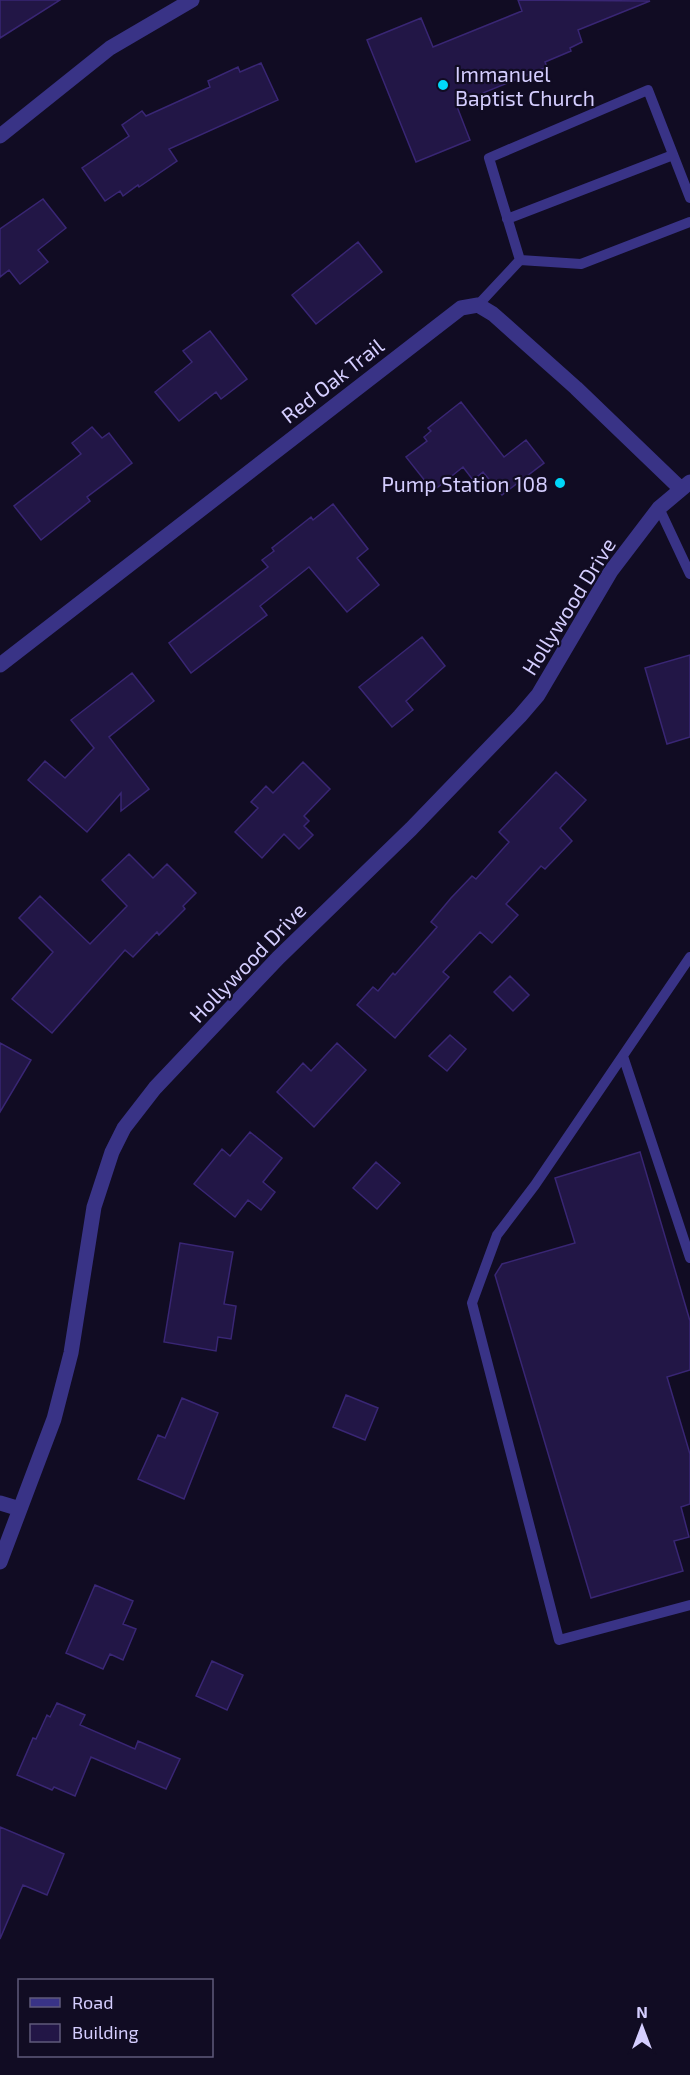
<svg xmlns="http://www.w3.org/2000/svg" width="690" height="2075" font-family="'Exo 2',sans-serif">
  <style>
    .building { fill: #221646; stroke: #392674; stroke-width: 1.5 }
    .lines { fill: none; stroke-linecap: round; stroke-linejoin: round }
    .service { stroke: #393386; stroke-width: 10 }
    .minor { stroke: #393386; stroke-width: 15 }
    .poi-dot { fill: #00d7f9; stroke: #110c23; stroke-width: 2 }
    .labels { text-anchor: middle; dominant-baseline: central; stroke-width: 4.5; stroke-linejoin: round; paint-order: stroke }
    .poi-label { font-size: 21px; fill: #d5ceff; stroke: #110c23; text-anchor: start }
    .street-label { font-size: 21px; fill: #d5ceff; stroke: #110c23 }
  </style>
  <rect width="100%" height="100%" fill="#110c23"/>
  <!-- building -->
  <path class="building" d="M 0,0 L 60,0 L 0,38 Z
    M 518,0 L 650,1 L 578,30 L 582,42 L 570,48 L 571,51 L 545,62 L 547,67 L 456,104 L 470,140 L 416,162 L 367,40 L 421,18 L 433,47 L 522,11 Z
    M 261,63 L 278,100 L 169,149 L 177,161 L 139,187 L 138,185 L 123,196 L 120,191 L 105,201 L 82,168 L 129,136 L 122,125 L 142,111 L 146,116 L 210,87 L 208,81 L 238,67 L 240,72 Z
    M 43,199 L 66,228 L 38,250 L 48,262 L 20,284 L 9,270 L 0,277 L 0,229 Z
    M 358,242 L 382,272 L 316,324 L 292,295 Z
    M 210,331 L 247,379 L 221,399 L 216,392 L 179,421 L 155,392 L 192,362 L 183,351 Z
    M 461,402 L 504,457 L 526,440 L 544,463 L 502,495 L 483,472 L 473,480 L 463,467 L 433,491 L 406,457 L 427,441 L 424,437 L 431,431 L 428,428 Z
    M 92,427 L 102,438 L 109,433 L 132,463 L 87,497 L 90,501 L 41,540 L 14,506 L 81,454 L 72,443 Z
    M 333,504 L 368,549 L 357,558 L 379,585 L 347,612 L 309,567 L 260,606 L 267,615 L 191,673 L 169,643 L 268,567 L 262,560 L 274,551 L 272,548 L 311,517 L 313,520 Z
    M 422,637 L 445,666 L 406,701 L 413,710 L 392,727 L 359,687 Z
    M 690,655 L 690,737 L 667,744 L 645,668 Z
    M 132,673 L 154,701 L 109,737 L 149,789 L 121,811 L 121,793 L 87,832 L 28,780 L 45,761 L 65,778 L 94,748 L 71,720 Z
    M 303,762 L 330,789 L 304,816 L 309,821 L 304,826 L 313,835 L 299,849 L 284,834 L 262,858 L 235,832 L 258,808 L 251,802 L 266,786 L 273,793 Z
    M 556,772 L 586,800 L 560,828 L 572,841 L 545,869 L 541,866 L 506,904 L 518,915 L 492,943 L 480,932 L 443,972 L 449,977 L 395,1038 L 357,1005 L 373,987 L 378,991 L 393,973 L 395,975 L 437,927 L 431,922 L 451,898 L 472,876 L 476,879 L 509,842 L 499,832 Z
    M 129,854 L 153,878 L 167,864 L 196,893 L 183,906 L 185,909 L 159,935 L 157,932 L 133,957 L 125,950 L 52,1033 L 12,999 L 53,952 L 19,918 L 40,896 L 90,944 L 127,906 L 102,880 Z
    M 510,976 L 529,995 L 513,1011 L 494,992 Z
    M 450,1035 L 466,1049 L 447,1071 L 429,1056 Z
    M 0,1043 L 31,1060 L 0,1112 Z
    M 337,1043 L 366,1070 L 314,1127 L 277,1092 L 303,1063 L 311,1071 Z
    M 250,1132 L 282,1158 L 263,1182 L 275,1192 L 261,1210 L 248,1200 L 235,1217 L 194,1184 L 222,1149 L 230,1156 Z
    M 640,1152 L 690,1321 L 690,1370 L 667,1377 L 690,1454 L 690,1504 L 681,1507 L 689,1537 L 674,1541 L 683,1571 L 591,1598 L 495,1275 L 502,1264 L 575,1243 L 555,1178 Z
    M 376,1162 L 400,1183 L 377,1209 L 353,1188 Z
    M 180,1243 L 233,1252 L 224,1304 L 236,1306 L 231,1339 L 218,1337 L 216,1351 L 164,1342 Z
    M 346,1395 L 378,1408 L 365,1440 L 333,1427 Z
    M 182,1398 L 218,1413 L 184,1499 L 138,1479 L 158,1435 L 165,1438 Z
    M 95,1585 L 133,1601 L 123,1624 L 136,1629 L 123,1660 L 110,1654 L 103,1669 L 66,1653 Z
    M 212,1661 L 243,1675 L 227,1710 L 196,1696 Z
    M 57,1703 L 85,1715 L 80,1725 L 135,1749 L 138,1741 L 180,1759 L 166,1789 L 91,1757 L 75,1796 L 54,1787 L 52,1790 L 17,1775 L 33,1738 L 36,1739 L 47,1715 L 50,1717 Z
    M 0,1827 L 64,1854 L 47,1895 L 23,1885 L 0,1939 Z"/>
  <g class="lines">
    <!-- service -->
    <path class="service" d="M 507,219 L 673,155
      M 520,260 L 489,158 L 648,90 L 690,198
      M 520,260 L 581,264 L 690,222
      M 478,305 L 520,260
      M 659,508 L 690,574
      M 690,957 L 535,1185 L 497,1235 L 472,1303 L 559,1640 L 690,1605
      M 623,1056 L 690,1258"/>
    <!-- minor -->
    <path class="minor" d="M 0,136 L 110,48 L 192,0
      M 0,665 L 461,308 L 478,305 L 493,314 L 576,388 L 681,489
      M 0,1503 L 20,1509
      M 0,1562 L 54,1419 L 71,1353 L 94,1207 L 112,1152 L 124,1128 L 155,1088 L 278,958 L 411,829 L 520,716 L 538,695 L 611,571 L 659,508 L 690,482"/>
  </g>
  <!-- markers -->
  <g class="poi-dot">
    <circle cx="443" cy="85" r="6"/>
    <circle cx="560" cy="483" r="6"/>
  </g>
  <g class="labels">
    <!-- poi labels -->
    <g class="poi-label">
      <text x="455" y="73">Immanuel<tspan x="455" dy="24">Baptist Church</tspan></text>
      <text x="548" y="483" text-anchor="end">Pump Station 108</text>
    </g>
    <!-- street labels -->
    <g class="street-label">
      <text transform="translate(332 380) rotate(-38)">Red Oak Trail</text>
      <text transform="translate(568 606) rotate(-58)">Hollywood Drive</text>
      <text transform="translate(247 962) rotate(-46)">Hollywood Drive</text>
    </g>
  </g>
  <!-- legend -->
  <rect x="18" y="1979" width="195" height="78" fill="#110c23" stroke="#5f5a7b" stroke-width="1.5"/>
  <rect x="30" y="1998" width="30" height="9" fill="#393386" stroke="#5f5a7b" stroke-width="1.5"/>
  <text x="72" y="2009" font-size="18" fill="#d5ceff">Road</text>
  <rect x="30" y="2024" width="30" height="18" fill="#221646" stroke="#5f5a7b" stroke-width="1.5"/>
  <text x="72" y="2039" font-size="18" fill="#d5ceff">Building</text>
  <!-- north arrow -->
  <g transform="translate(642 2027)" stroke="#110c23" stroke-width="4.5" paint-order="stroke">
  <path d="M0-4.5L10 22L0 15L-10 22Z" fill="#d5ceff"/>
  <text y="-9" font-size="16" font-weight="bold" text-anchor="middle" fill="#d5ceff">N</text>
  </g>
</svg>
